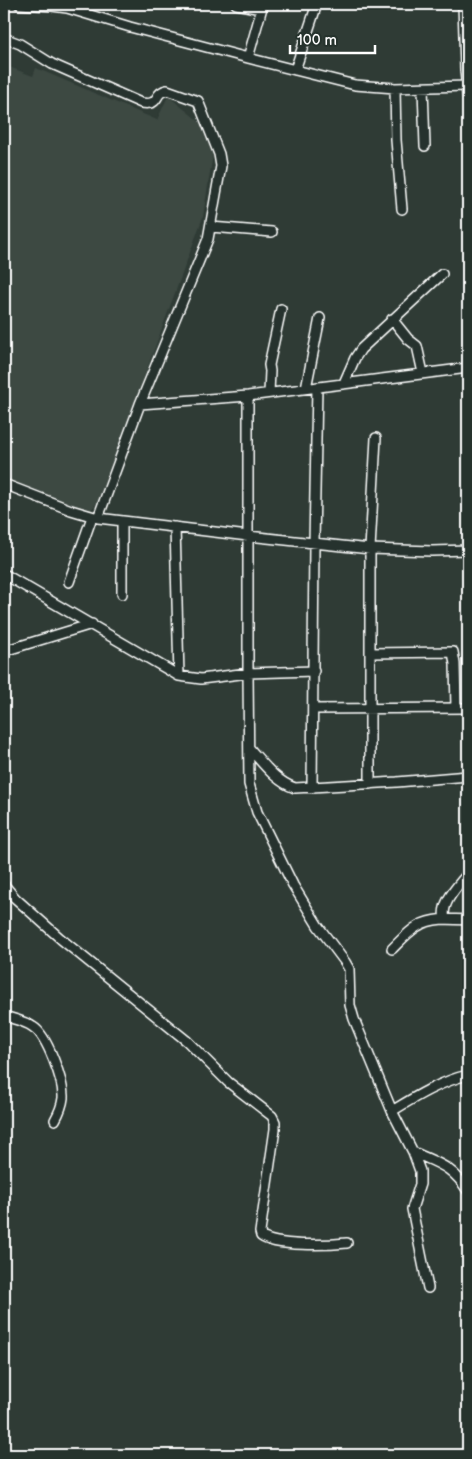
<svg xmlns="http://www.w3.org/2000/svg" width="472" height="1459" font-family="'Balsamiq Sans',sans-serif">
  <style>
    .built { fill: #3c4842 }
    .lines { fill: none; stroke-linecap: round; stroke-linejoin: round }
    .minor-casing { stroke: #fff; stroke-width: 12 }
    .minor { stroke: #26332d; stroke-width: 9 }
  </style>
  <rect width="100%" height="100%" fill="#2f3b35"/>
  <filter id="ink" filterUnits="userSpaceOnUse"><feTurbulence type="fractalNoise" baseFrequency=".02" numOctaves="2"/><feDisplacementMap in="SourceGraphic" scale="10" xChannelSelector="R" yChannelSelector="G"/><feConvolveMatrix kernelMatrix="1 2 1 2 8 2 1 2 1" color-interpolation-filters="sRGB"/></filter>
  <g filter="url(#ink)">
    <!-- built -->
    <path class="built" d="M 4,65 L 33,76 L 36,68 L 157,120 L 168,96 L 216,135 L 203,217 L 98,502 L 86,515 L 4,478 Z"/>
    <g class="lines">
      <!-- minor casing -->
      <g class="minor-casing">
        <path id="minor" d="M 19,4 L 52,6 L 67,8 L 130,27 L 248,58 L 355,85 L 395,88 L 467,86
          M 236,4 L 261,9
          M 463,4 L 465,70 L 468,100
          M 4,38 L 20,44 L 52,64 L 141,103 C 162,106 152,93 167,90 L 198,101 L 219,154 L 221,166 L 208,239 L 140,404 L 98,518
          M 248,58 L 263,4
          M 295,70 L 317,4
          M 395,88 L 396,140 L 402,209
          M 423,88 L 425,146
          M 211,227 L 272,232
          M 392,319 L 408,339 L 417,346 L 423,373
          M 344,383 L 355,358 L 361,349 L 442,274
          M 306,388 L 320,318
          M 269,393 L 270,371 L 269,365 L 281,309
          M 248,396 L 248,673 L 249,784 L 257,812 L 293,885 L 318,926 L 345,962 L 349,969 L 350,1005 L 354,1019 L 392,1111 L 413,1152 L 420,1171 L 420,1184 L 412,1209 L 428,1288
          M 140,404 L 248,396 L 468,368
          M 4,484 L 71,510 L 98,518 L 248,536 L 370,549 L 432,551 L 468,550
          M 122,521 L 122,594
          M 175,527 L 179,676
          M 4,574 L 179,676 L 201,679 L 248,673 L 314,671
          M 69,582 L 92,517
          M 4,651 L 92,624
          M 370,653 L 453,652 L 455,664 L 456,708
          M 313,709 L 468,708
          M 249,748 C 262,762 276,782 295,788 L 397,782 L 468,776
          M 370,784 L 370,549 L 376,438
          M 312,788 L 314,543 L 317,387
          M 4,885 L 15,898 L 61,939 L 187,1041 L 228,1082 L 272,1116 L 275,1122 L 275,1129 L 260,1232 L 261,1236 C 275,1247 328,1245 347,1243
          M 445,919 C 440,903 459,885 468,873
          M 392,949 C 400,941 409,931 418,926 C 433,917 452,919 468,920
          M 4,1016 C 13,1019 25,1021 33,1027 C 47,1035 64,1082 63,1098 C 62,1107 59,1113 55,1120
          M 392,1111 C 415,1097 441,1081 468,1075
          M 413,1152 C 439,1164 452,1166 468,1191"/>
      </g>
      <!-- minor -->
      <use href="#minor" class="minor"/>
    </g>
  </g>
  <!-- margin -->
  <rect width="472" height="1459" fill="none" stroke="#26332d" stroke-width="20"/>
  <rect x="10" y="10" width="452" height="1439" fill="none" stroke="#fff" stroke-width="2" filter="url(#ink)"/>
  <!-- scale -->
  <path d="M290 45v8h85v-8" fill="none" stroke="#ffffff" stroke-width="2.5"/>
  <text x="297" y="45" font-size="15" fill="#ffffff" stroke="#26332d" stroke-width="4" paint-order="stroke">100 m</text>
</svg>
